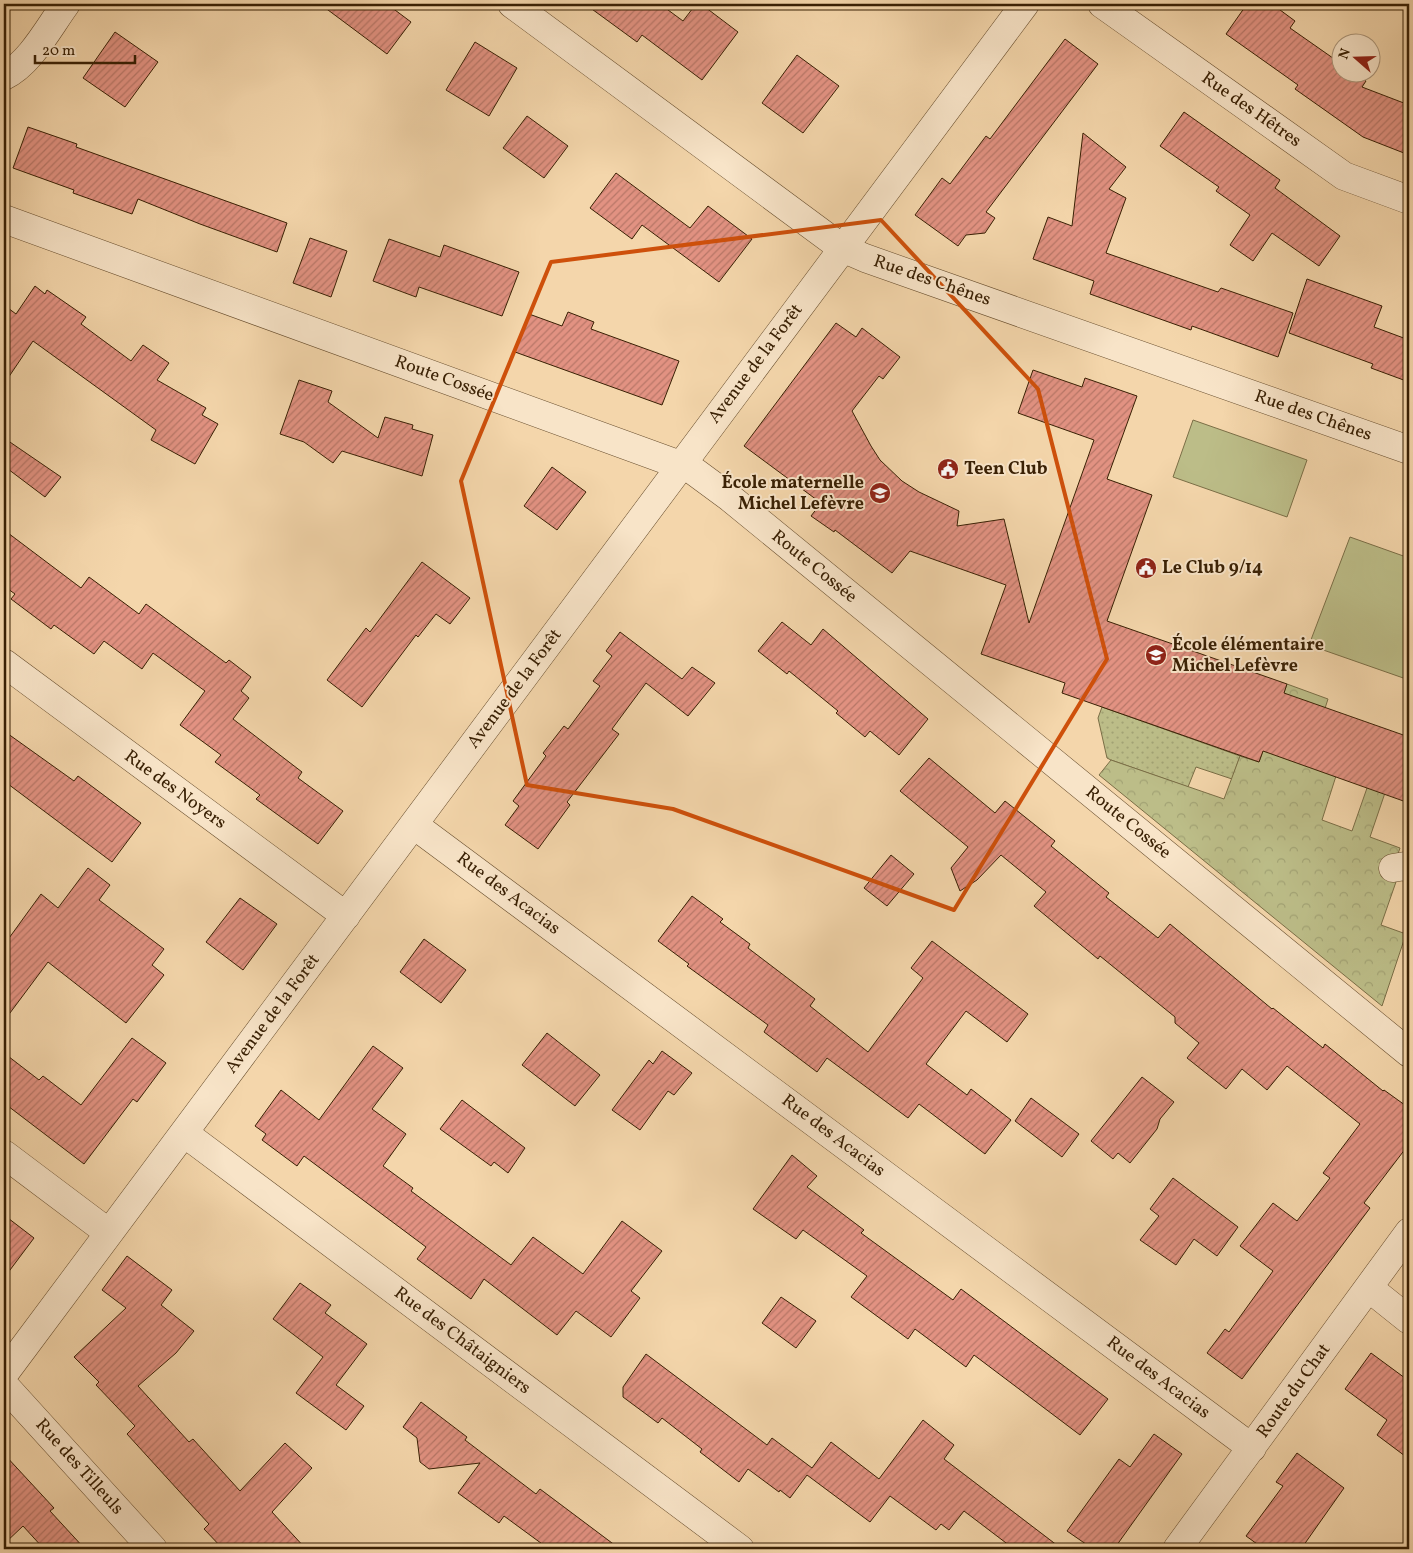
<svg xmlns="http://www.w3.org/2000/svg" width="1413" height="1553" font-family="Vollkorn,serif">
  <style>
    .grass { fill: url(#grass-dots); stroke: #7a6e46 }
    .park { fill: url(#park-crowns); stroke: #7a6e46 }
    .pitch { fill: #bcbd88; stroke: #7a6e46 }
    .building { fill: url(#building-hatch); stroke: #392004 }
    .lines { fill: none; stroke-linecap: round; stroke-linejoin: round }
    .minor-casing { stroke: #684e2e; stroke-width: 29 }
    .minor { stroke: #f8e4c8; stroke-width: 28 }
    .marked { fill: none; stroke: #ce500b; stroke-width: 4; stroke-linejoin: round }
    .labels { text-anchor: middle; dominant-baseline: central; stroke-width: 4; stroke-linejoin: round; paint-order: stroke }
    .street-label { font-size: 18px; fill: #392004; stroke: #f8e4c8 }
    .poi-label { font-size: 18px; font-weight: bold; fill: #392004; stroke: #f8e4c8; text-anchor: start }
  </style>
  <defs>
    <pattern id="grass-dots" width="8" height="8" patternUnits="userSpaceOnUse" patternTransform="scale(1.25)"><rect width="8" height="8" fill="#bcbd88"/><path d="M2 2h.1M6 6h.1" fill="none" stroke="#a2a274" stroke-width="1.8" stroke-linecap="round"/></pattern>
    <pattern id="park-crowns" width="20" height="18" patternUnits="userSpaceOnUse" patternTransform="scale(1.25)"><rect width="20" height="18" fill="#bcbd88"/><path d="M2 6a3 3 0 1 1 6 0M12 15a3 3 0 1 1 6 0" fill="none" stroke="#a2a274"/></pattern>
    <pattern id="building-hatch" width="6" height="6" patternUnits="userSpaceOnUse" patternTransform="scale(1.25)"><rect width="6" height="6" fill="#e29282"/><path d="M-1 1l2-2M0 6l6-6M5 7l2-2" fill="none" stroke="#b87768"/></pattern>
  </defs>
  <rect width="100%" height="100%" fill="#f4d6ab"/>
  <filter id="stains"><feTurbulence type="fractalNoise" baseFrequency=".004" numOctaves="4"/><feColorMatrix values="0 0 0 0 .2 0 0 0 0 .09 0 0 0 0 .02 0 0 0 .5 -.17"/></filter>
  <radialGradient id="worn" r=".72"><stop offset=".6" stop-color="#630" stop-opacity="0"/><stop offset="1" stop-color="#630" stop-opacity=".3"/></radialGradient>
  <!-- grass -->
  <path class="grass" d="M 1102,707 L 1240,756 L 1232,779 L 1196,767 L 1188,787 L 1111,760 L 1107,758 L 1098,718 Z"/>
  <!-- park -->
  <path class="park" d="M 1287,684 L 1328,699 L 1310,755 L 1336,776 L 1322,820 L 1352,831 L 1367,788 L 1388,784 L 1370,837 L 1400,848 L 1393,868 L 1397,879 L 1381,925 L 1406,934 L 1382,1006 L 1099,775 L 1111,760 L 1224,799 L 1240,756 L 1259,762 Z"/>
  <!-- pitch -->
  <path class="pitch" d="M 1193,420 L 1307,460 L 1287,517 L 1173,477 Z
    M 1350,537 L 1409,558 L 1409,680 L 1309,645 Z"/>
  <!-- building -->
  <path class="building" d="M 320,4 L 387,4 L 411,22 L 387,54 Z
    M 585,4 L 660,4 L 683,21 L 696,4 L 701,4 L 738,32 L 702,80 L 642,35 L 637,42 Z
    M 1247,4 L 1272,4 L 1295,21 L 1290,28 L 1340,63 L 1340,72 L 1354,72 L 1366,81 L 1362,87 L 1409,105 L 1409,155 L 1363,137 L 1295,89 L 1298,85 L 1226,34 Z
    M 115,32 L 158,62 L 125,107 L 83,78 Z
    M 1065,39 L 1098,64 L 986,212 L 995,218 L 985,233 L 966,235 L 958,246 L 915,215 L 942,178 L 950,184 L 986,136 L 990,139 Z
    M 475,42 L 517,68 L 489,116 L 446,90 Z
    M 797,55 L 839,86 L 803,133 L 762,103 Z
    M 1184,112 L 1280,180 L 1275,188 L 1340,236 L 1319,266 L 1272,233 L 1253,261 L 1230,245 L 1250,215 L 1216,191 L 1219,187 L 1160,146 Z
    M 527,116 L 568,146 L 544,178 L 503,148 Z
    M 28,127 L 77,144 L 76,147 L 287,223 L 277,252 L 200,224 L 138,199 L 132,214 L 73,193 L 74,190 L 13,168 Z
    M 1083,133 L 1126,167 L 1109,189 L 1126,198 L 1106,253 L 1218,292 L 1221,288 L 1293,313 L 1278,357 L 1192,326 L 1191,330 L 1090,294 L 1094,281 L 1033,259 L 1048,217 L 1072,226 Z
    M 616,173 L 690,228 L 708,206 L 752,239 L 719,282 L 642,225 L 632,239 L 590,208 Z
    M 310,238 L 347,251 L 331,297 L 293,283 Z
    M 389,239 L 440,257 L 444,245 L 519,272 L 502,316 L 419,287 L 416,297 L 373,281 Z
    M 1307,279 L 1382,306 L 1374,327 L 1409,340 L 1409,382 L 1371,368 L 1373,364 L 1289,333 Z
    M 35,286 L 45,294 L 47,290 L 86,317 L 81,324 L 131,361 L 143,345 L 169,363 L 157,380 L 206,408 L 202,415 L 218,424 L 195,464 L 151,440 L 156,430 L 33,341 L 4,384 L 4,305 L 16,314 Z
    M 568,312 L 594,322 L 591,329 L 679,361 L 662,405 L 515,352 L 529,314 L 562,326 Z
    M 836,323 L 856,337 L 862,328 L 900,357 L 883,379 L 879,376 L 852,411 L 871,446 L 880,460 L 902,481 L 919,492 L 959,511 L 957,526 L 1004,519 L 1029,623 L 1094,440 L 1018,413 L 1033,370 L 1082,387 L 1085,378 L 1137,396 L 1107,479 L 1152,495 L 1107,621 L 1287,684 L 1284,693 L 1409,737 L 1409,803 L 1263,751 L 1259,762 L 1062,693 L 1065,683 L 981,654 L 1006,585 L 910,551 L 892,573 L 835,530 L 834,532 L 811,516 L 821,503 L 744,446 Z
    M 299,380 L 332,391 L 328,402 L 378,438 L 385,417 L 413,425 L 412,429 L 433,435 L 422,476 L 342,451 L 333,463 L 304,442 L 280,434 Z
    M 4,438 L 61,477 L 45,497 L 4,466 Z
    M 552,467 L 586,492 L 557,530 L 524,506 Z
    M 4,530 L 81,588 L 89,577 L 139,614 L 146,604 L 226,663 L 229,660 L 251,677 L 241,691 L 249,698 L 233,719 L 302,772 L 298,778 L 343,811 L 318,844 L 256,799 L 260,795 L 215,762 L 221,755 L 180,725 L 205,691 L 153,653 L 142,669 L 104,641 L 94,654 L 54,625 L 51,629 L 11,599 L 15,594 L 4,586 Z
    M 422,562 L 470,598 L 450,624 L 436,614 L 418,637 L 416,635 L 362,707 L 327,680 L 366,628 L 370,632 Z
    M 782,622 L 811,645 L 823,629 L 928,719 L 899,755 L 870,731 L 865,737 L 836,713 L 838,711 L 789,671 L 787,674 L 758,651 Z
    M 620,632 L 682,679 L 692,667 L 715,683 L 688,716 L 646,683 L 612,729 L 619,734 L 567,802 L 570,805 L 538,849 L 505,825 L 519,806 L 513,801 L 546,756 L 543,753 L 564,726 L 568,729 L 600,686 L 593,681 L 612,656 L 606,651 Z
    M 4,731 L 74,781 L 78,776 L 141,823 L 112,862 L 4,781 Z
    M 929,758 L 995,813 L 1005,801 L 1055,841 L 1051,846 L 1109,893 L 1106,897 L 1158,938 L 1170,924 L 1272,1009 L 1273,1008 L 1323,1048 L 1325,1044 L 1383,1091 L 1384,1090 L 1409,1108 L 1409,1144 L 1364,1203 L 1370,1208 L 1242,1379 L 1207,1353 L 1225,1329 L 1229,1332 L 1273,1271 L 1240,1246 L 1273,1203 L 1297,1221 L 1330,1178 L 1323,1173 L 1360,1124 L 1287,1066 L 1267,1090 L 1242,1069 L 1226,1089 L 1187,1058 L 1199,1043 L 1175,1023 L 1175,1017 L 1100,956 L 1098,959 L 1034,906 L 1046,892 L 1001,855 L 977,880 L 960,891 L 951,868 L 968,847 L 900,791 Z
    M 891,855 L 914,874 L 887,906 L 864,888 Z
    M 88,868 L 110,885 L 99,900 L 164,949 L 152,965 L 164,975 L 126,1023 L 48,962 L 4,1021 L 4,945 L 41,894 L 58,908 Z
    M 692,896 L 723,919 L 720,922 L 750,944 L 748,948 L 815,999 L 810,1006 L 868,1052 L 923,978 L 911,968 L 932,941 L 1028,1014 L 1007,1042 L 966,1011 L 926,1064 L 967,1095 L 971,1089 L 1011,1120 L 985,1154 L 919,1104 L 908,1118 L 827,1058 L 817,1072 L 764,1032 L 768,1025 L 687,966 L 689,964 L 658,941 Z
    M 240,898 L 277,924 L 243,970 L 206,942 Z
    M 424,939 L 466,970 L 441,1003 L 400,972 Z
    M 547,1033 L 600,1075 L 575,1106 L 522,1065 Z
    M 132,1038 L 166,1063 L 137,1102 L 133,1099 L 84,1164 L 4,1103 L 4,1053 L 39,1080 L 43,1076 L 81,1105 Z
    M 373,1046 L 403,1068 L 372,1109 L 406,1134 L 383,1166 L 413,1188 L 411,1191 L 511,1265 L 533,1237 L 583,1274 L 622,1221 L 662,1251 L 631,1291 L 640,1298 L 611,1337 L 576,1311 L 557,1335 L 484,1279 L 471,1299 L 417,1259 L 426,1247 L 304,1156 L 297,1166 L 262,1140 L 266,1134 L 255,1126 L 281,1090 L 319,1120 Z
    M 662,1051 L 692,1073 L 674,1095 L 668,1091 L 640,1130 L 612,1110 L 649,1060 L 653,1064 Z
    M 1142,1077 L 1174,1102 L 1160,1119 L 1157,1129 L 1130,1163 L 1118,1153 L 1113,1159 L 1091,1141 Z
    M 1031,1098 L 1079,1134 L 1062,1157 L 1015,1121 Z
    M 462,1100 L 525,1148 L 508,1173 L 494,1162 L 491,1166 L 440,1129 Z
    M 792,1155 L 817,1176 L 807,1187 L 864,1230 L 861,1233 L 953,1300 L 961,1289 L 1108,1399 L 1080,1435 L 974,1355 L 966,1367 L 915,1329 L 908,1339 L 851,1297 L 867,1276 L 803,1230 L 796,1239 L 753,1209 Z
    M 1173,1178 L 1238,1227 L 1217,1256 L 1194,1239 L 1176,1265 L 1140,1240 L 1159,1216 L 1150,1209 Z
    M 4,1215 L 34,1238 L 4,1278 Z
    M 127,1256 L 172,1290 L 161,1305 L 194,1331 L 176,1353 L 138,1386 L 189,1442 L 193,1439 L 240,1491 L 285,1443 L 312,1468 L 272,1512 L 306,1549 L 223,1549 L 204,1529 L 209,1524 L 127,1434 L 135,1426 L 96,1385 L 99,1382 L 74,1357 L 126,1308 L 102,1290 Z
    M 300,1283 L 331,1305 L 325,1313 L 367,1344 L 336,1385 L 364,1406 L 346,1430 L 296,1393 L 323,1357 L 273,1319 Z
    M 781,1297 L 816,1321 L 796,1348 L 762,1323 Z
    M 1371,1353 L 1409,1381 L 1409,1459 L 1377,1435 L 1387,1420 L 1345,1389 Z
    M 646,1354 L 767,1445 L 772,1438 L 812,1468 L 831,1442 L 879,1479 L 923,1420 L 954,1445 L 944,1459 L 1062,1549 L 1014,1549 L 964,1511 L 949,1530 L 941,1524 L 936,1530 L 890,1496 L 870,1522 L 807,1475 L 790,1498 L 780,1490 L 779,1492 L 748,1469 L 739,1482 L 700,1452 L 702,1449 L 662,1418 L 658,1423 L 623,1397 L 623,1387 Z
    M 421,1402 L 467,1437 L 465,1440 L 536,1494 L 540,1489 L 620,1549 L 549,1549 L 504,1516 L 499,1523 L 458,1493 L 480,1463 L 429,1469 L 420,1462 L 417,1438 L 403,1427 Z
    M 1154,1434 L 1182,1454 L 1114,1549 L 1093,1549 L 1067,1531 L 1119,1459 L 1130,1467 Z
    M 1297,1453 L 1344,1488 L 1301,1549 L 1264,1549 L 1246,1536 L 1283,1486 L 1276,1482 Z
    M 4,1454 L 54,1508 L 50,1511 L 85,1549 L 44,1549 L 23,1526 L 4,1544 Z"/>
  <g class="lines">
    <!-- minor casing -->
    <g class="minor-casing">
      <path id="minor" d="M 512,4 L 842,248 L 865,258 L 1409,450
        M 1102,4 L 1344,176 L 1409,200
        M 4,76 C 30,64 49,27 66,4
        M 4,219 L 691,469 L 729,497 L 1409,1053
        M 4,663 L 346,916
        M 414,825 L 1252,1448
        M 1393,868 L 1405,866 L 1409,868
        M 184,1133 L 740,1549
        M 4,1154 L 109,1233
        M 1369,1288 L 1409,1320
        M 4,1374 L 1025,4
        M 4,1385 L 153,1549
        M 1177,1549 L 1409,1232"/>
    </g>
    <!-- minor -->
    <use href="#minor" class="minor"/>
  </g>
  <!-- marked area -->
  <path class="marked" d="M 881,220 L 1038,389 L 1107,659 L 954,910 L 673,809 L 527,785 L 461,481 L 551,262 Z"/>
  <!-- icons -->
  <defs>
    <g id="civic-disc" transform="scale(1.125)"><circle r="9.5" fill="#8f2418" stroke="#f8e4c8"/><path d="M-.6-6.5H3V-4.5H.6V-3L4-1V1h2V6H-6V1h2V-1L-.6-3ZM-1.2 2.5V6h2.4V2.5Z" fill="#fff"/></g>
    <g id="school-disc" transform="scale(1.125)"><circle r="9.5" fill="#8f2418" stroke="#f8e4c8"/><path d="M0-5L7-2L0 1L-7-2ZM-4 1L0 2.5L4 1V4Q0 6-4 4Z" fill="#fff"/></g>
  </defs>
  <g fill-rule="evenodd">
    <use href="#civic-disc" x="948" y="469"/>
    <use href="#school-disc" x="880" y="493"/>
    <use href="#civic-disc" x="1146" y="568"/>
    <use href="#school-disc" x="1156" y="655"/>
  </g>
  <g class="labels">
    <!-- street labels -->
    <g class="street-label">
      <text transform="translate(1251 110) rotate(35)">Rue des Hêtres</text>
      <text transform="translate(932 281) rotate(19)">Rue des Chênes</text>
      <text transform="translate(756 364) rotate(-53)">Avenue de la Forêt</text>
      <text transform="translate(444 379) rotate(20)">Route Cossée</text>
      <text transform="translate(1313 416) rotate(19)">Rue des Chênes</text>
      <text transform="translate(814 567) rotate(39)">Route Cossée</text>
      <text transform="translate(515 689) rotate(-53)">Avenue de la Forêt</text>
      <text transform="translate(175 790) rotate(36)">Rue des Noyers</text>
      <text transform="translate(1128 823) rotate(39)">Route Cossée</text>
      <text transform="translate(508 894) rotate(37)">Rue des Acacias</text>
      <text transform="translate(273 1014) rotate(-53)">Avenue de la Forêt</text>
      <text transform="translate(833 1136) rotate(37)">Rue des Acacias</text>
      <text transform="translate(462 1341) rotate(37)">Rue des Châtaigniers</text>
      <text transform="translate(1158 1378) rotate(37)">Rue des Acacias</text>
      <text transform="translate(1294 1391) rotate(-54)">Route du Chat</text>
      <text transform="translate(79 1467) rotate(48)">Rue des Tilleuls</text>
    </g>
    <!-- poi labels -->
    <g class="poi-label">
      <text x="964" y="469">Teen Club</text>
      <text x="864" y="483" text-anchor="end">École maternelle<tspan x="864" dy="21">Michel Lefèvre</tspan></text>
      <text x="1162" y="568">Le Club 9/14</text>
      <text x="1172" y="645">École élémentaire<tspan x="1172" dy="21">Michel Lefèvre</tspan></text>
    </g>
  </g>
  <!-- margin -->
  <rect width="1413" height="1553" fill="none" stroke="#f4d6ab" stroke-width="20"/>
  <rect x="5" y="5" width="1403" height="1543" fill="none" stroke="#392004" stroke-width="2.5"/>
  <rect x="10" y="10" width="1393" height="1533" fill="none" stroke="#392004"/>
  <!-- north arrow -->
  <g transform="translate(1356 58) rotate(290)"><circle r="24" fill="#f8e4c8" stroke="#ac967a"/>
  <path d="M0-4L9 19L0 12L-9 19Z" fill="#8f2418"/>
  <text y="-8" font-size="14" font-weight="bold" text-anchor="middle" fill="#392004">N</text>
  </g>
  <!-- scale -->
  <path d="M35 55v8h100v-8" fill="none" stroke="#392004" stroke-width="2.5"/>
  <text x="42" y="55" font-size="15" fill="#392004" stroke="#f8e4c8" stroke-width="4" paint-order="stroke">20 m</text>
  <rect width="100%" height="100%" filter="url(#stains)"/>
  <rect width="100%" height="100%" fill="url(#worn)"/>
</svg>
